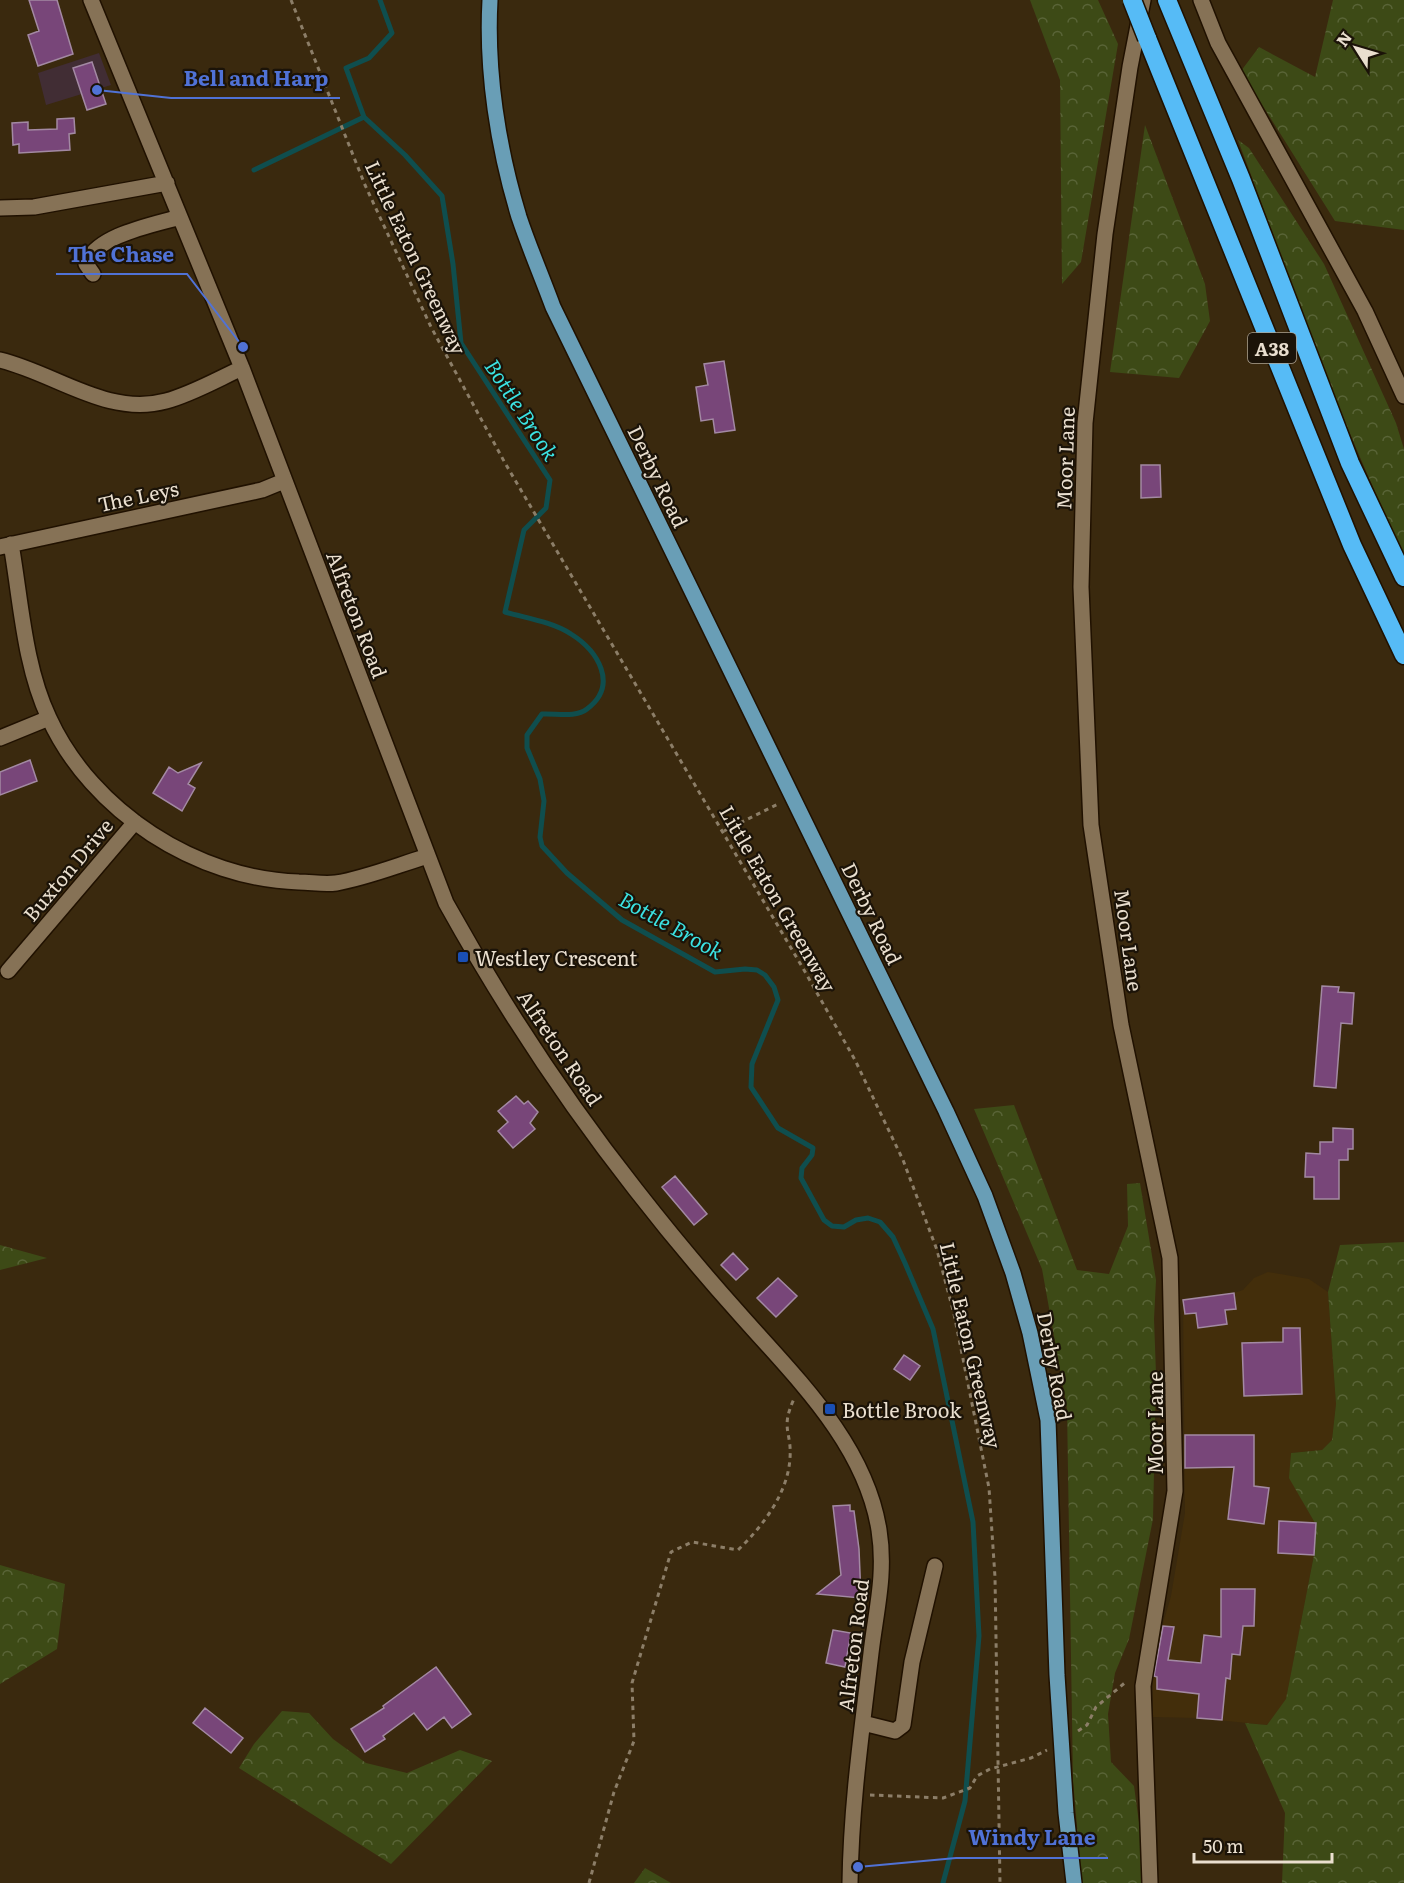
<svg xmlns="http://www.w3.org/2000/svg" width="1404" height="1883" font-family="Literata,serif">
  <style>
    .commercial { fill: #412d34 }
    .built { fill: #432e0b }
    .forest { fill: url(#forest-crowns) }
    .lines { fill: none; stroke-linecap: round; stroke-linejoin: round }
    .stream { stroke: #0f4e4e; stroke-width: 5 }
    .building { fill: #784679; stroke: #a389a3; stroke-width: 1.5 }
    .minor-casing { stroke: #201100; stroke-width: 18 }
    .major-casing { stroke: #201100; stroke-width: 18 }
    .highway-casing { stroke: #201100; stroke-width: 21 }
    .path { stroke: #8c7e68; stroke-width: 3; stroke-dasharray: 4.5 4.5; stroke-linecap: butt }
    .minor { stroke: #867256; stroke-width: 15 }
    .major { stroke: #699eb6; stroke-width: 15 }
    .highway { stroke: #56bbf6; stroke-width: 18 }
    .highway-bridge-casing { stroke: #201100; stroke-width: 21; stroke-linecap: butt }
    .highway-bridge { stroke: #56bbf6; stroke-width: 18 }
    .transit-dot { fill: #1a4fb4; stroke: #1b1308; stroke-width: 2 }
    .labels { text-anchor: middle; dominant-baseline: central; stroke-width: 4.5; stroke-linejoin: round; paint-order: stroke }
    .shield { fill: #1b1308; stroke: #aca293; stroke-width: 1.5 }
    .shield-label { font-size: 18px; font-weight: bold; fill: #eadfcf }
    .street-label { font-size: 20px; fill: #eadfcf; stroke: #1b1308 }
    .poi-label { font-size: 20px; fill: #eadfcf; stroke: #1b1308; text-anchor: start }
    .water-label { font-size: 21px; font-style: italic; fill: #3be2e2; stroke: #1b1308 }
    .leader { fill: none; stroke: #5072d6; stroke-width: 2 }
    .callout-dot { fill: #5072d6; stroke: #1b1308; stroke-width: 2 }
    .callout-label { font-size: 21px; text-anchor: middle; font-weight: bold; fill: #5072d6; stroke: #1b1308; stroke-width: 4.5; stroke-linejoin: round; paint-order: stroke }
  </style>
  <defs>
    <pattern id="forest-crowns" width="20" height="18" patternUnits="userSpaceOnUse" patternTransform="scale(1.5)"><rect width="20" height="18" fill="#3d4a16"/><path d="M2 6a3 3 0 1 1 6 0M12 15a3 3 0 1 1 6 0" fill="none" stroke="#596437"/></pattern>
  </defs>
  <rect width="100%" height="100%" fill="#3a290e"/>
  <!-- commercial -->
  <path class="commercial" d="M 99,53 L 111,85 L 46,105 L 38,73 Z"/>
  <!-- built -->
  <path class="built" d="M 1268,1272 L 1309,1279 L 1328,1292 L 1336,1404 L 1332,1440 L 1322,1450 L 1291,1453 L 1290,1478 L 1315,1523 L 1314,1555 L 1286,1700 L 1267,1725 L 1197,1718 L 1153,1717 L 1153,1658 L 1171,1596 L 1185,1513 L 1183,1300 L 1234,1293 L 1243,1290 L 1254,1278 Z"/>
  <!-- forest -->
  <path class="forest" d="M 1030,0 L 1098,0 L 1118,44 L 1081,262 L 1062,284 L 1060,80 Z
    M 1333,0 L 1404,0 L 1404,230 L 1335,221 L 1241,71 L 1259,47 L 1315,77 Z
    M 1145,125 L 1205,284 L 1210,321 L 1179,378 L 1110,372 Z
    M 1238,140 L 1249,148 L 1324,264 L 1396,423 L 1404,449 L 1404,554 C 1339,420 1290,279 1238,140 Z
    M 1014,1105 L 1077,1270 L 1109,1274 L 1128,1226 L 1127,1184 L 1140,1183 L 1156,1280 L 1154,1319 L 1156,1374 L 1153,1519 L 1129,1639 L 1115,1673 L 1108,1714 L 1111,1762 L 1134,1786 L 1143,1852 L 1142,1883 L 1082,1883 L 1073,1780 L 1067,1408 L 1042,1269 L 974,1109 Z
    M 1404,1242 L 1404,1883 L 1282,1883 L 1285,1813 L 1245,1723 L 1267,1725 L 1286,1699 L 1314,1555 L 1315,1523 L 1289,1478 L 1291,1453 L 1322,1450 L 1332,1440 L 1336,1404 L 1328,1292 L 1340,1245 Z
    M 0,1245 L 47,1258 L 0,1270 Z
    M 0,1565 L 65,1584 L 57,1649 L 0,1684 Z
    M 282,1711 L 309,1713 L 333,1739 L 366,1763 L 407,1773 L 460,1750 L 492,1761 L 391,1864 L 239,1768 L 254,1744 Z
    M 645,1868 L 671,1883 L 634,1883 Z"/>
  <g class="lines">
    <!-- stream -->
    <path class="stream" d="M 380,0 L 392,33 L 369,58 L 346,68 L 364,117 L 405,155 L 442,196 L 453,264 L 461,343 L 550,480 L 546,508 L 524,530 L 505,612 C 526,618 553,622 571,634 C 598,651 619,685 587,709 C 576,718 555,713 542,714 L 527,735 L 527,748 L 540,779 L 544,801 L 540,837 L 542,846 L 567,873 L 622,920 L 715,972 L 745,969 L 757,970 L 765,975 L 774,987 L 778,1000 L 752,1064 L 751,1087 L 778,1128 L 813,1148 L 812,1155 L 802,1168 L 801,1178 L 824,1220 L 832,1226 L 844,1227 L 856,1220 L 868,1218 L 880,1222 L 893,1237 L 905,1263 L 933,1329 L 973,1522 L 979,1636 L 965,1801 L 943,1883
      M 254,170 L 364,117"/>
  </g>
  <!-- building -->
  <path class="building" d="M 29,0 L 57,0 L 73,54 L 38,66 L 28,35 L 39,31 Z
    M 92,62 L 106,104 L 87,110 L 73,68 Z
    M 74,118 L 75,133 L 69,134 L 70,150 L 19,153 L 19,144 L 13,145 L 12,123 L 28,122 L 28,130 L 57,129 L 57,119 Z
    M 724,361 L 735,430 L 715,433 L 713,419 L 701,421 L 696,387 L 708,385 L 704,364 Z
    M 1141,465 L 1160,465 L 1161,497 L 1141,498 Z
    M 30,760 L 37,781 L 0,795 L 0,772 Z
    M 201,763 L 188,784 L 195,788 L 182,811 L 153,793 L 169,767 L 178,773 Z
    M 1322,986 L 1339,987 L 1338,992 L 1354,993 L 1352,1024 L 1341,1023 L 1336,1088 L 1314,1086 Z
    M 516,1096 L 524,1104 L 528,1101 L 538,1112 L 530,1123 L 535,1129 L 513,1148 L 498,1131 L 508,1122 L 498,1111 Z
    M 1333,1128 L 1353,1129 L 1353,1149 L 1348,1149 L 1348,1160 L 1339,1160 L 1339,1199 L 1314,1199 L 1314,1177 L 1305,1177 L 1306,1153 L 1320,1154 L 1320,1142 L 1333,1142 Z
    M 675,1176 L 707,1214 L 694,1225 L 662,1187 Z
    M 733,1253 L 748,1269 L 736,1280 L 721,1265 Z
    M 778,1278 L 797,1296 L 776,1317 L 757,1298 Z
    M 1234,1293 L 1236,1309 L 1225,1310 L 1227,1324 L 1198,1328 L 1196,1313 L 1185,1314 L 1183,1300 Z
    M 1283,1328 L 1300,1328 L 1302,1394 L 1244,1396 L 1242,1343 L 1283,1342 Z
    M 904,1355 L 920,1366 L 910,1380 L 894,1369 Z
    M 1185,1435 L 1254,1435 L 1254,1486 L 1269,1488 L 1264,1524 L 1228,1519 L 1234,1467 L 1185,1468 Z
    M 850,1505 L 850,1511 L 854,1511 L 859,1549 L 861,1598 L 817,1594 L 841,1575 L 833,1506 Z
    M 1279,1521 L 1316,1523 L 1314,1555 L 1278,1553 Z
    M 1221,1589 L 1255,1589 L 1254,1626 L 1243,1626 L 1240,1655 L 1232,1654 L 1230,1679 L 1226,1678 L 1222,1720 L 1197,1718 L 1199,1694 L 1157,1689 L 1157,1677 L 1154,1676 L 1163,1626 L 1174,1627 L 1168,1660 L 1201,1663 L 1204,1635 L 1221,1637 Z
    M 833,1630 L 851,1633 L 845,1667 L 826,1663 Z
    M 436,1667 L 471,1714 L 452,1728 L 444,1717 L 427,1730 L 414,1713 L 383,1736 L 385,1739 L 365,1752 L 351,1729 L 384,1708 L 383,1706 Z
    M 205,1708 L 243,1738 L 231,1753 L 193,1723 Z"/>
  <g class="lines">
    <!-- minor casing -->
    <g class="minor-casing">
      <path id="minor" d="M 91,0 L 242,368 L 446,903 C 501,1002 565,1100 636,1190 C 668,1231 702,1272 737,1311 C 793,1375 865,1442 879,1530 C 886,1574 876,1610 871,1653 C 862,1729 851,1806 850,1883
        M 1143,0 L 1130,67 L 1105,234 L 1085,423 L 1081,587 L 1091,825 L 1121,1025 L 1170,1258 L 1175,1491 L 1143,1686 L 1150,1883
        M 1201,0 L 1218,43 L 1365,311 L 1404,396
        M 0,208 L 34,207 L 167,183
        M 93,274 L 86,264 C 96,235 153,225 180,217
        M 0,360 C 55,373 107,417 166,401 C 192,394 218,379 242,368
        M 11,544 C 21,601 24,665 49,718 C 92,812 197,879 299,882 C 311,882 324,885 336,883 C 366,878 398,865 428,856
        M 0,547 L 262,490 L 284,481
        M 0,738 L 49,718
        M 8,971 L 135,822
        M 863,1723 L 895,1731 L 903,1725 L 912,1662 L 935,1566"/>
    </g>
    <!-- major casing -->
    <g class="major-casing">
      <path id="major" d="M 490,0 C 486,71 498,148 519,217 C 529,247 542,277 553,307 L 946,1111 L 985,1196 L 1013,1273 L 1030,1333 L 1048,1420 L 1057,1675 L 1066,1813 L 1074,1883"/>
    </g>
    <!-- highway casing -->
    <g class="highway-casing">
      <path id="highway" d="M 1167,0 L 1241,179 L 1350,463 L 1404,577
        M 1147,38 L 1352,545 L 1404,655"/>
    </g>
    <!-- path -->
    <path class="path" d="M 291,0 L 365,185 L 431,327 L 505,463 L 804,970 L 855,1060 L 903,1160 L 937,1250 L 954,1314 L 989,1488 L 995,1577 L 1000,1883
      M 724,831 L 778,804
      M 1078,1731 L 1087,1725 L 1096,1707 L 1127,1681
      M 870,1795 L 943,1798 L 970,1788 L 977,1776 L 990,1769 L 1031,1758 L 1047,1750
      M 589,1883 L 614,1792 L 634,1741 L 632,1683 L 671,1552 L 692,1542 L 738,1550 C 763,1526 788,1493 790,1458 C 792,1432 780,1429 794,1399"/>
    <!-- minor -->
    <use href="#minor" class="minor"/>
    <!-- major -->
    <use href="#major" class="major"/>
    <!-- highway -->
    <use href="#highway" class="highway"/>
    <!-- highway-bridge casing -->
    <g class="highway-bridge-casing">
      <path id="highway-bridge" d="M 1132,0 L 1147,38"/>
    </g>
    <!-- highway-bridge -->
    <use href="#highway-bridge" class="highway-bridge"/>
  </g>
  <!-- markers -->
  <g class="transit-dot">
    <rect x="457" y="951" width="12" height="12" rx="3"/>
    <rect x="824" y="1403" width="12" height="12" rx="3"/>
  </g>
  <g class="labels">
    <!-- shield labels -->
    <rect class="shield" x="1248" y="333" width="48" height="30" rx="4.5"/>
    <g class="shield-label">
      <text x="1272" y="348">A38</text>
    </g>
    <!-- street labels -->
    <g class="street-label">
      <text transform="translate(417 257) rotate(65)">Little Eaton Greenway</text>
      <text transform="translate(1064 458) rotate(-88)">Moor Lane</text>
      <text transform="translate(659 476) rotate(64)">Derby Road</text>
      <text transform="translate(138 495) rotate(-12)">The Leys</text>
      <text transform="translate(358 614) rotate(69)">Alfreton Road</text>
      <text transform="translate(67 869) rotate(-50)">Buxton Drive</text>
      <text transform="translate(779 898) rotate(60)">Little Eaton Greenway</text>
      <text transform="translate(873 913) rotate(64)">Derby Road</text>
      <text transform="translate(1130 940) rotate(82)">Moor Lane</text>
      <text transform="translate(561 1047) rotate(56)">Alfreton Road</text>
      <text transform="translate(972 1345) rotate(77)">Little Eaton Greenway</text>
      <text transform="translate(1056 1366) rotate(79)">Derby Road</text>
      <text transform="translate(1154 1423) rotate(-90)">Moor Lane</text>
      <text transform="translate(852 1645) rotate(-83)">Alfreton Road</text>
    </g>
    <!-- poi labels -->
    <g class="poi-label">
      <text x="475" y="957">Westley Crescent</text>
      <text x="842" y="1409">Bottle Brook</text>
    </g>
    <!-- water labels -->
    <g class="water-label">
      <text transform="translate(523 409) rotate(57)">Bottle Brook</text>
      <text transform="translate(672 924) rotate(29)">Bottle Brook</text>
    </g>
  </g>
  <!-- callouts -->
  <path class="leader" d="M97 90L171 98H340M243 347L187 274H56M858 1867L956 1858H1108"/>
  <g class="callout-dot">
    <circle cx="97" cy="90" r="6"/>
    <circle cx="243" cy="347" r="6"/>
    <circle cx="858" cy="1867" r="6"/>
  </g>
  <g class="callout-label">
    <text x="256" y="86">Bell and Harp</text>
    <text x="121" y="262">The Chase</text>
    <text x="1032" y="1845">Windy Lane</text>
  </g>
  <!-- north arrow -->
  <g transform="translate(1356 48) rotate(307)" stroke="#1b1308" stroke-width="4.5" paint-order="stroke">
  <path d="M0-4.5L10 22L0 15L-10 22Z" fill="#eadfcf"/>
  <text y="-9" font-size="16" font-weight="bold" text-anchor="middle" fill="#eadfcf">N</text>
  </g>
  <!-- scale -->
  <path d="M1194 1853v9h138v-9" fill="none" stroke="#eadfcf" stroke-width="3"/>
  <text x="1203" y="1853" font-size="18" fill="#eadfcf" stroke="#1b1308" stroke-width="4.5" paint-order="stroke">50 m</text>
</svg>
